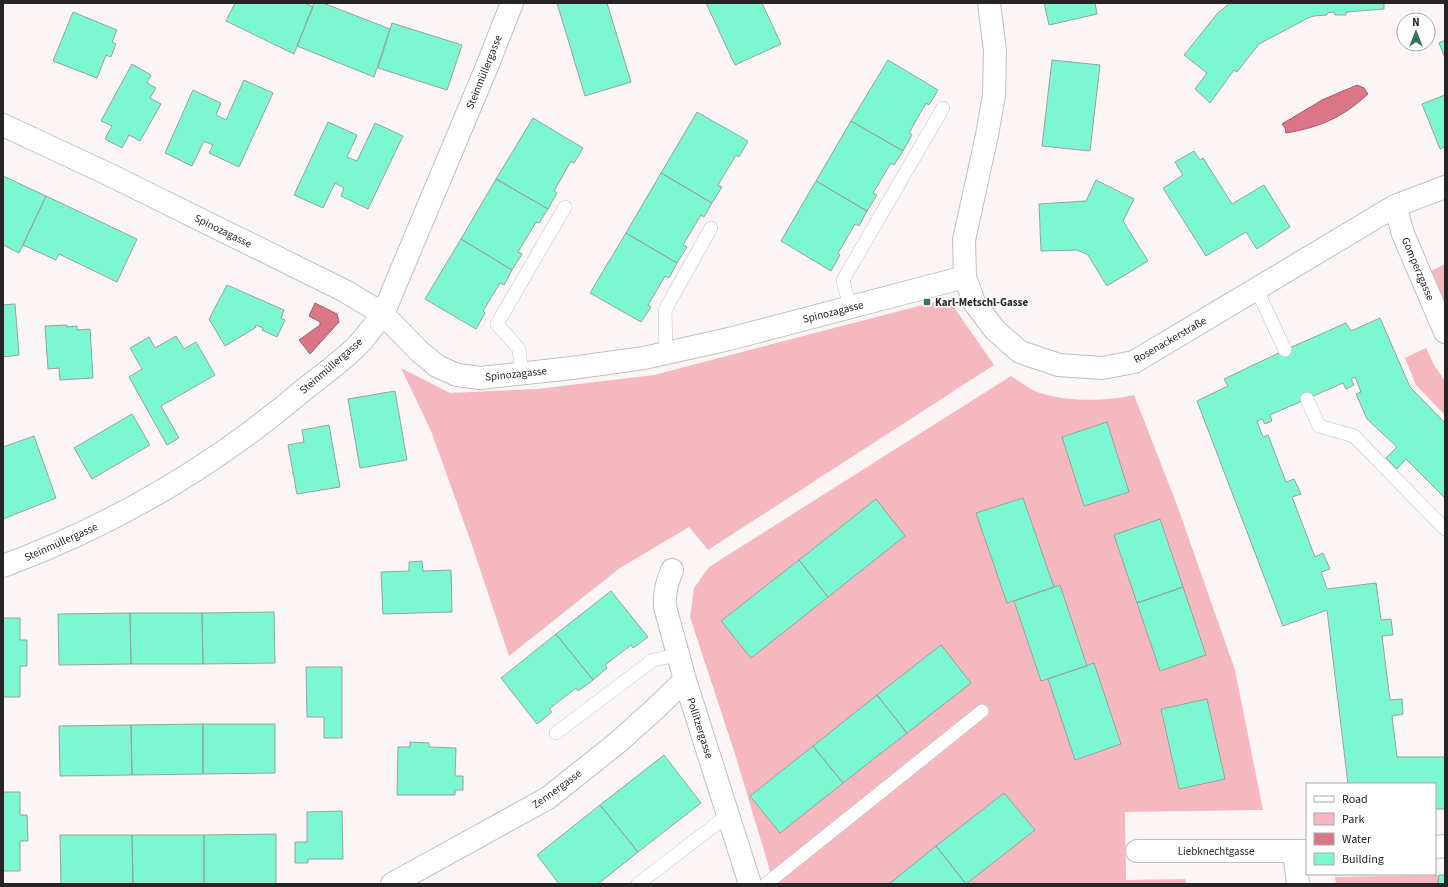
<svg xmlns="http://www.w3.org/2000/svg" width="1448" height="887" font-family="'Source Sans 3',sans-serif">
  <style>
    .green { fill: #f6b8bf }
    .water { fill: #da7685; stroke: #a45d68 }
    .building { fill: #7bf8d1; stroke: #9ba09e }
    .lines { fill: none; stroke-linecap: round; stroke-linejoin: round }
    .service-casing { stroke: #c4bfbf; stroke-width: 14 }
    .minor-casing { stroke: #c4bfbf; stroke-width: 24 }
    .service { stroke: #fff; stroke-width: 13 }
    .minor { stroke: #fff; stroke-width: 22 }
    .poi-dot { fill: #357360; stroke: #fff; stroke-width: 1.5 }
    .labels { text-anchor: middle; dominant-baseline: central; stroke-width: 3; stroke-linejoin: round; paint-order: stroke }
    .street-label { font-size: 11px; fill: #262424; stroke: #fff }
    .poi-label { font-size: 11px; font-weight: bold; fill: #262424; stroke: #fff; text-anchor: start }
  </style>
  <rect width="100%" height="100%" fill="#fbf5f6"/>
  <!-- green -->
  <path class="green" d="M 1445,264 L 1445,302 L 1431,271 Z
    M 938,301 L 951,303 L 994,365 L 708,550 L 689,527 L 620,568 L 509,656 L 472,545 L 431,431 L 401,368 L 450,393 L 537,389 L 654,375 Z
    M 1426,348 L 1434,365 L 1445,381 L 1445,415 L 1416,385 L 1405,358 Z
    M 1011,376 C 1019,381 1027,388 1035,391 C 1063,402 1105,402 1134,395 L 1177,505 L 1235,670 L 1263,810 L 1125,812 L 1126,880 L 1185,879 L 1186,884 L 774,884 L 735,754 L 690,617 L 694,588 L 709,567 Z
    M 1445,875 L 1445,884 L 1336,884 L 1335,877 Z"/>
  <!-- water -->
  <path class="water" d="M 1357,85 L 1364,88 L 1368,94 C 1342,118 1320,127 1286,133 L 1285,128 L 1282,124 L 1322,100 Z
    M 315,303 L 337,314 L 339,322 L 310,354 L 299,340 L 320,325 L 320,322 L 309,316 Z"/>
  <!-- building -->
  <path class="building" d="M 235,3 L 305,3 L 313,7 L 294,54 L 226,21 Z
    M 314,3 L 323,3 L 390,29 L 374,77 L 297,46 Z
    M 557,3 L 607,3 L 631,82 L 585,96 Z
    M 706,3 L 762,3 L 781,44 L 735,65 Z
    M 1044,3 L 1095,3 L 1097,14 L 1049,25 Z
    M 1230,3 L 1384,3 L 1384,9 L 1346,12 L 1346,15 L 1335,15 L 1334,12 L 1327,13 L 1327,15 L 1314,16 L 1308,18 L 1259,44 L 1237,72 L 1234,70 L 1210,103 L 1195,89 L 1207,73 L 1184,55 L 1217,14 Z
    M 73,12 L 117,30 L 112,42 L 116,44 L 111,57 L 106,55 L 97,78 L 53,61 Z
    M 392,23 L 462,45 L 447,90 L 378,68 Z
    M 1445,40 L 1445,58 L 1439,43 Z
    M 888,60 L 938,90 L 929,105 L 926,103 L 909,133 L 912,135 L 903,151 L 851,121 Z
    M 1052,60 L 1100,65 L 1090,151 L 1042,146 Z
    M 132,64 L 151,75 L 147,83 L 156,88 L 150,98 L 161,104 L 140,141 L 129,135 L 122,148 L 105,139 L 112,126 L 101,121 Z
    M 244,80 L 273,93 L 239,167 L 209,153 L 213,145 L 204,141 L 192,166 L 165,153 L 193,90 L 221,103 L 216,115 L 226,120 Z
    M 1445,95 L 1445,147 L 1440,149 L 1422,104 Z
    M 697,112 L 748,141 L 739,157 L 736,155 L 718,185 L 722,187 L 712,203 L 661,173 Z
    M 533,118 L 583,148 L 574,163 L 571,161 L 554,191 L 557,193 L 548,209 L 496,179 Z
    M 851,121 L 903,151 L 894,165 L 891,163 L 873,193 L 877,195 L 867,211 L 816,181 Z
    M 328,122 L 357,135 L 347,157 L 357,161 L 375,123 L 403,136 L 368,209 L 341,196 L 344,188 L 335,183 L 323,208 L 294,195 Z
    M 1194,151 L 1200,160 L 1203,158 L 1232,204 L 1264,185 L 1290,227 L 1257,249 L 1246,232 L 1206,256 L 1163,188 L 1183,175 L 1175,162 Z
    M 661,173 L 712,203 L 704,217 L 701,215 L 683,245 L 687,247 L 677,263 L 626,233 Z
    M 3,176 L 46,196 L 19,253 L 3,245 Z
    M 496,179 L 548,209 L 539,223 L 536,222 L 518,252 L 522,254 L 512,270 L 461,239 Z
    M 1096,180 L 1134,199 L 1123,221 L 1148,261 L 1107,286 L 1088,255 L 1077,250 L 1041,251 L 1039,204 L 1086,201 Z
    M 816,181 L 867,211 L 859,226 L 855,224 L 838,253 L 840,255 L 831,271 L 781,241 Z
    M 46,196 L 137,239 L 117,282 L 59,254 L 56,260 L 23,245 Z
    M 626,233 L 677,263 L 669,278 L 665,276 L 648,305 L 651,307 L 641,322 L 590,293 Z
    M 461,239 L 512,270 L 504,285 L 500,283 L 483,311 L 485,313 L 476,329 L 425,299 Z
    M 227,285 L 284,310 L 281,318 L 285,320 L 277,337 L 262,330 L 263,328 L 256,325 L 255,328 L 225,346 L 209,319 Z
    M 15,304 L 19,355 L 3,357 L 3,305 Z
    M 1380,318 L 1410,387 L 1445,423 L 1445,498 L 1406,459 L 1397,469 L 1386,458 L 1397,447 L 1367,419 L 1356,394 L 1361,392 L 1355,377 L 1351,379 L 1354,385 L 1346,389 L 1343,383 L 1270,415 L 1272,421 L 1265,424 L 1262,419 L 1257,421 L 1263,437 L 1268,435 L 1286,482 L 1294,479 L 1301,494 L 1292,497 L 1315,557 L 1323,553 L 1330,569 L 1321,572 L 1327,589 L 1376,583 L 1381,620 L 1391,619 L 1393,635 L 1382,636 L 1390,700 L 1402,699 L 1403,714 L 1392,716 L 1397,757 L 1445,757 L 1445,809 L 1435,809 L 1435,784 L 1348,784 L 1327,610 L 1283,626 L 1197,401 L 1228,386 L 1224,379 L 1285,350 L 1346,323 L 1351,331 Z
    M 67,325 L 67,327 L 77,326 L 77,330 L 90,329 L 93,378 L 60,380 L 59,368 L 48,369 L 45,326 Z
    M 176,336 L 184,349 L 196,342 L 215,375 L 161,406 L 179,438 L 167,445 L 129,377 L 142,369 L 130,348 L 149,337 L 155,348 Z
    M 395,391 L 407,460 L 360,468 L 348,399 Z
    M 132,414 L 150,445 L 92,479 L 74,448 Z
    M 1107,422 L 1129,492 L 1084,506 L 1062,437 Z
    M 329,425 L 340,487 L 297,494 L 288,445 L 304,442 L 302,430 Z
    M 34,436 L 56,498 L 3,519 L 3,447 Z
    M 1023,498 L 1054,587 L 1007,603 L 976,513 Z
    M 876,499 L 905,536 L 828,597 L 799,560 Z
    M 1160,519 L 1183,587 L 1137,603 L 1114,535 Z
    M 799,560 L 828,597 L 751,658 L 721,621 Z
    M 422,561 L 423,571 L 451,570 L 452,612 L 383,614 L 381,572 L 409,571 L 409,562 Z
    M 1060,585 L 1087,666 L 1041,681 L 1014,601 Z
    M 1183,587 L 1206,655 L 1160,671 L 1137,603 Z
    M 611,591 L 648,637 L 633,648 L 631,645 L 605,665 L 607,668 L 593,680 L 556,634 Z
    M 274,612 L 275,663 L 203,664 L 202,613 Z
    M 130,613 L 131,664 L 59,665 L 58,614 Z
    M 130,613 L 202,613 L 203,664 L 131,664 Z
    M 3,618 L 20,618 L 20,640 L 27,640 L 27,666 L 20,666 L 20,697 L 3,697 Z
    M 556,634 L 593,680 L 578,691 L 576,688 L 549,709 L 552,712 L 537,724 L 501,678 Z
    M 941,645 L 971,683 L 907,733 L 877,695 Z
    M 1094,663 L 1121,744 L 1075,760 L 1048,679 Z
    M 306,667 L 342,667 L 342,738 L 324,738 L 324,717 L 307,717 Z
    M 877,695 L 907,733 L 843,783 L 813,746 Z
    M 1207,699 L 1225,779 L 1179,789 L 1161,709 Z
    M 203,724 L 275,724 L 275,773 L 203,774 Z
    M 203,724 L 203,774 L 132,775 L 131,725 Z
    M 131,725 L 132,775 L 60,776 L 59,726 Z
    M 410,742 L 429,743 L 429,747 L 456,748 L 455,776 L 463,776 L 463,790 L 455,790 L 455,795 L 397,795 L 398,747 L 410,747 Z
    M 813,746 L 843,783 L 780,833 L 750,796 Z
    M 664,755 L 701,803 L 638,852 L 600,805 Z
    M 3,792 L 20,792 L 20,815 L 27,815 L 28,841 L 20,841 L 20,871 L 3,871 Z
    M 1004,793 L 1035,830 L 966,884 L 936,846 Z
    M 600,805 L 638,852 L 598,884 L 559,884 L 537,855 Z
    M 342,811 L 343,859 L 308,859 L 308,863 L 295,863 L 295,842 L 307,842 L 307,812 Z
    M 276,834 L 276,884 L 204,884 L 204,835 Z
    M 60,835 L 132,835 L 133,884 L 61,884 Z
    M 132,835 L 204,835 L 204,884 L 133,884 Z
    M 936,846 L 966,884 L 889,884 Z
    M 1439,875 L 1445,875 L 1445,884 L 1438,884 Z"/>
  <g class="lines">
    <!-- service casing -->
    <g class="service-casing">
      <path id="service" d="M 1257,290 L 1285,350
        M 850,307 L 843,280 L 943,108
        M 666,353 L 665,310 L 711,228
        M 522,374 L 519,349 L 497,324 L 565,207
        M 1307,399 L 1319,426 L 1354,436 L 1445,529
        M 556,733 L 653,660 L 678,655
        M 638,884 L 728,815
        M 766,884 L 982,711"/>
    </g>
    <!-- minor casing -->
    <g class="minor-casing">
      <path id="minor" d="M 989,3 L 995,51 L 994,95 L 987,135 L 964,240 L 965,277 L 974,302 L 995,330 L 1020,352 L 1059,365 L 1102,368 L 1134,362 L 1395,206 L 1445,187
        M 3,125 L 108,174 L 345,291 L 383,314 L 419,351 L 437,366 L 457,375 L 480,378 L 572,368 L 644,358 L 729,339 L 965,277
        M 1395,206 L 1403,234 L 1445,332
        M 3,566 C 111,526 212,467 300,393 C 318,378 340,363 356,347 C 366,337 374,325 383,314 L 486,69 L 512,3
        M 672,570 C 667,583 664,593 665,607 L 685,680 L 750,884
        M 1435,847 L 1445,846
        M 1137,851 L 1307,851
        M 1294,851 L 1298,884
        M 392,884 L 548,798 L 617,743 L 655,709 L 685,680"/>
    </g>
    <!-- service -->
    <use href="#service" class="service"/>
    <!-- minor -->
    <use href="#minor" class="minor"/>
  </g>
  <!-- markers -->
  <rect class="poi-dot" x="923" y="298" width="8" height="8" rx="2"/>
  <g class="labels">
    <!-- street labels -->
    <g class="street-label">
      <text transform="translate(484 72) rotate(-68)">Steinmüllergasse</text>
      <text transform="translate(223 231) rotate(26)">Spinozagasse</text>
      <text transform="translate(1418 269) rotate(67)">Gomperzgasse</text>
      <text transform="translate(833 312) rotate(-14)">Spinozagasse</text>
      <text transform="translate(1170 340) rotate(-30)">Rosenackerstraße</text>
      <text transform="translate(331 366) rotate(-41)">Steinmüllergasse</text>
      <text transform="translate(516 374) rotate(-6)">Spinozagasse</text>
      <text transform="translate(61 542) rotate(-24)">Steinmüllergasse</text>
      <text transform="translate(700 728) rotate(72)">Pollitzergasse</text>
      <text transform="translate(557 789) rotate(-36)">Zennergasse</text>
      <text x="1216" y="851">Liebknechtgasse</text>
    </g>
    <!-- poi labels -->
    <g class="poi-label">
      <text x="935" y="302">Karl-Metschl-Gasse</text>
    </g>
  </g>
  <!-- border -->
  <rect width="1448" height="887" fill="none" stroke="#262424" stroke-width="8"/>
  <!-- legend -->
  <rect x="1306" y="783" width="130" height="92" fill="#ffffff" stroke="#a8a7a7"/>
  <rect x="1314" y="796" width="20" height="6" fill="#ffffff" stroke="#a8a7a7"/>
  <text x="1342" y="803" font-size="12" fill="#262424">Road</text>
  <rect x="1314" y="813" width="20" height="12" fill="#f6b8bf" stroke="#a8a7a7"/>
  <text x="1342" y="823" font-size="12" fill="#262424">Park</text>
  <rect x="1314" y="833" width="20" height="12" fill="#da7685" stroke="#a8a7a7"/>
  <text x="1342" y="843" font-size="12" fill="#262424">Water</text>
  <rect x="1314" y="853" width="20" height="12" fill="#7bf8d1" stroke="#a8a7a7"/>
  <text x="1342" y="863" font-size="12" fill="#262424">Building</text>
  <!-- north arrow -->
  <g transform="translate(1416 32)"><circle r="19" fill="#ffffff" stroke="#a8a7a7"/>
  <path d="M0-3L7 15L0 10L-7 15Z" fill="#357360"/>
  <text y="-6" font-size="11" font-weight="bold" text-anchor="middle" fill="#262424">N</text>
  </g>
</svg>
